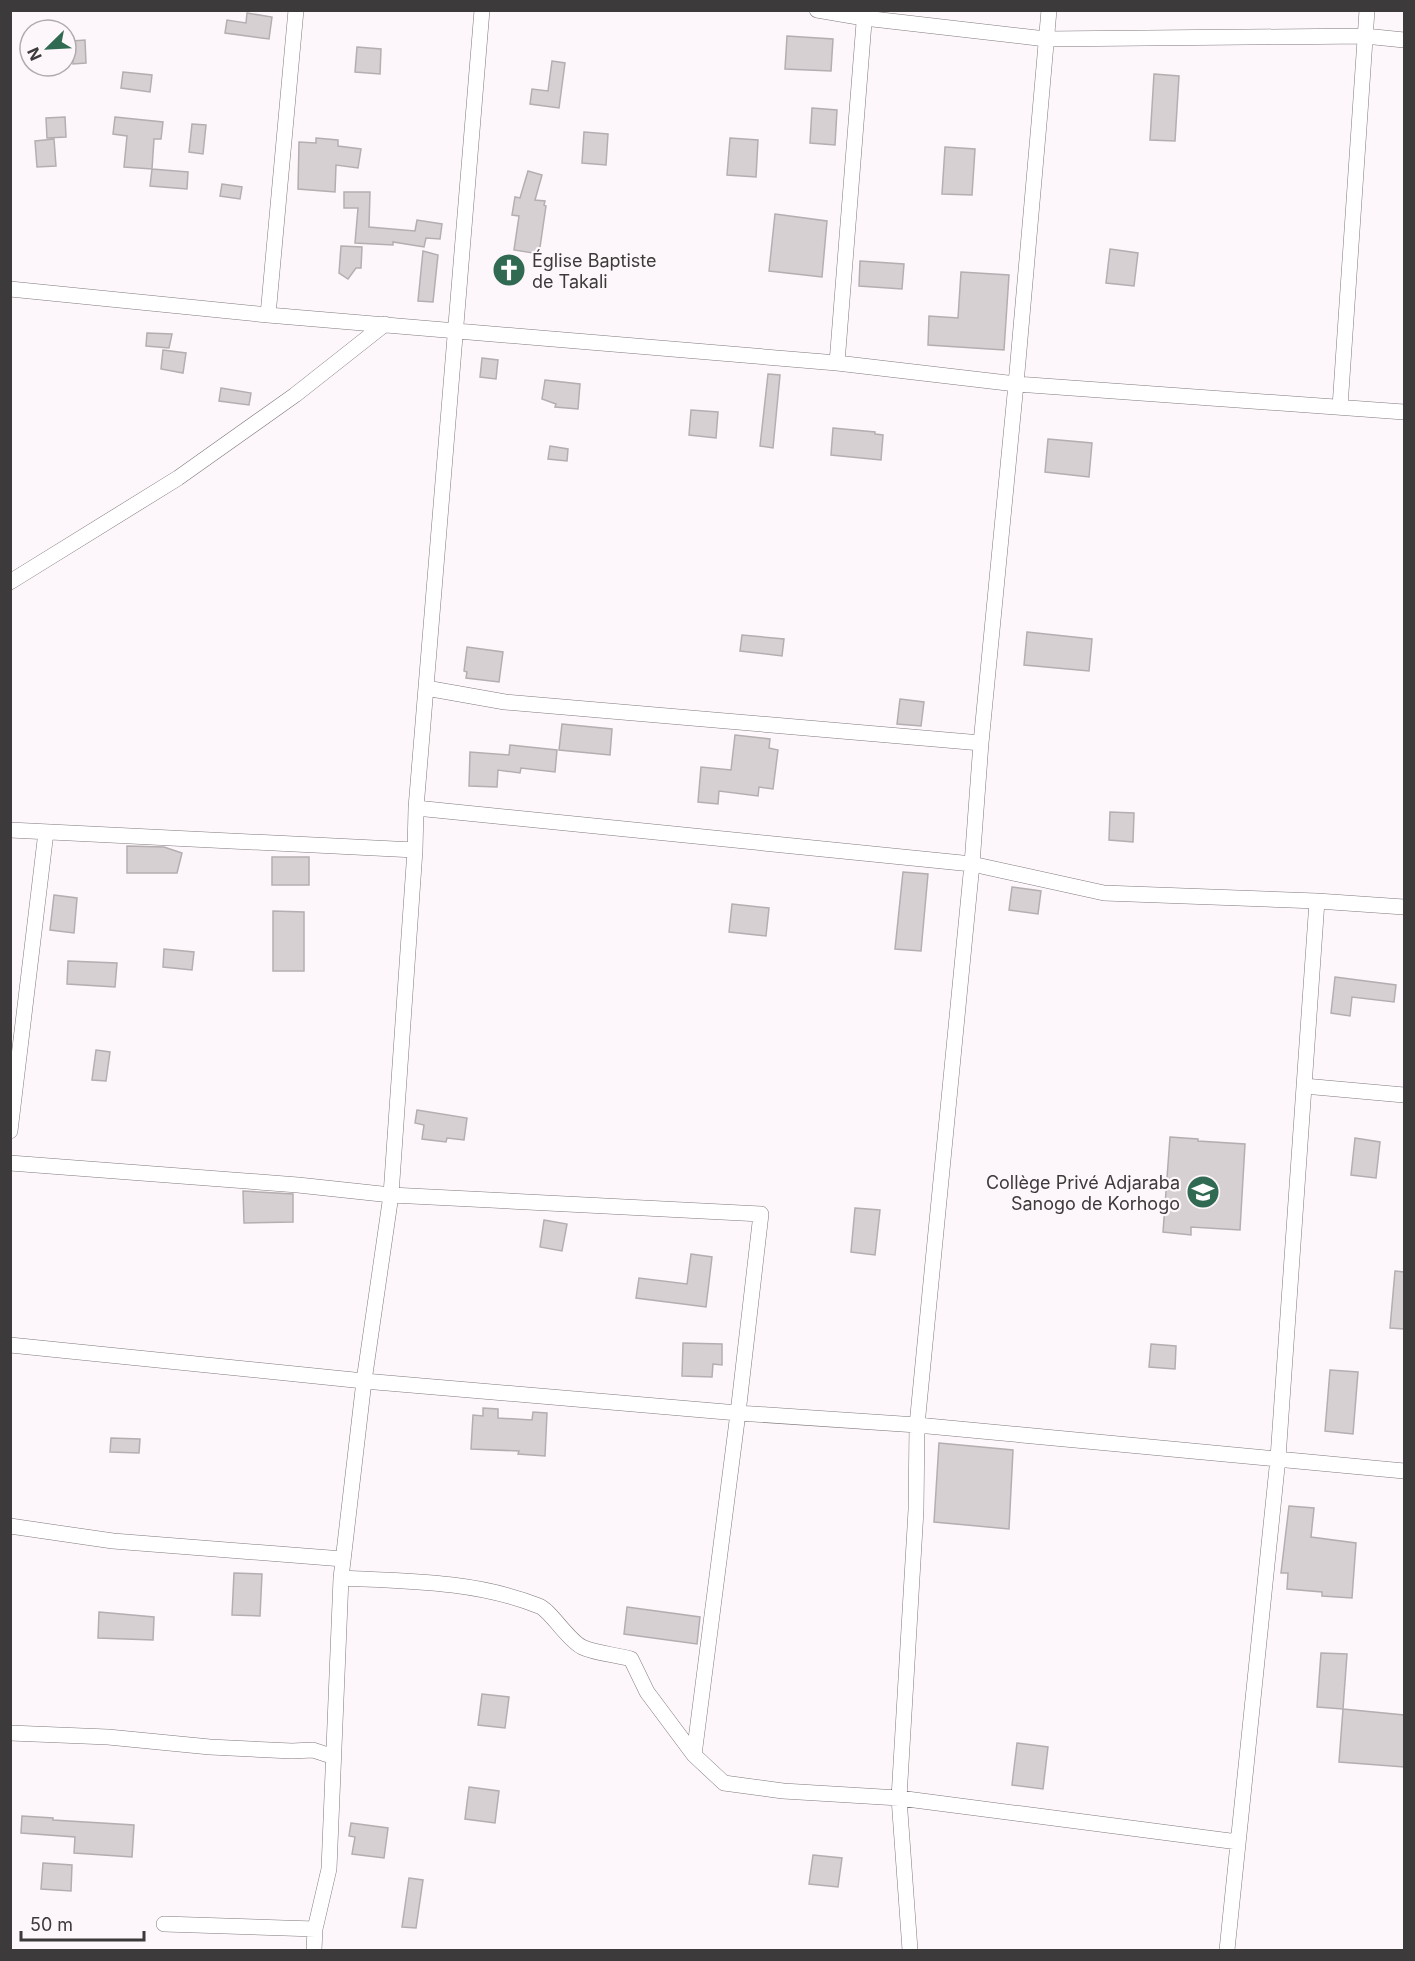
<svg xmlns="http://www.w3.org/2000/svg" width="1415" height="1961" font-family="Inter,sans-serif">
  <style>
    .building { fill: #d6d0d3; stroke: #b4aeb1; stroke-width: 1.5 }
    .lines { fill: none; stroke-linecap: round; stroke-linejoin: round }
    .street-casing { stroke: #807a7d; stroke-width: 16 }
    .street { stroke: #fff; stroke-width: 15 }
    .labels { text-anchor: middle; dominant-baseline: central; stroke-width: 4.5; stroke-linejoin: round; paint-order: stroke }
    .poi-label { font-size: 18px; fill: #3d3a3b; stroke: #fdf6fa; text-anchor: start }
  </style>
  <rect width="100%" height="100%" fill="#fdf6fa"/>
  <!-- building -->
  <path class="building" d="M 247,13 L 272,17 L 269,39 L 225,33 L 227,20 L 246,23 Z
    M 787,36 L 833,39 L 831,71 L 785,69 Z
    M 85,40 L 86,63 L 73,64 L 72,41 Z
    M 357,47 L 381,49 L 380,74 L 355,72 Z
    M 552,61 L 565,63 L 559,108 L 530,104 L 532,89 L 548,91 Z
    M 123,72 L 152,75 L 150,92 L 121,88 Z
    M 1154,74 L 1179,76 L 1175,141 L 1150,140 Z
    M 812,108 L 837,110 L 835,145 L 810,143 Z
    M 65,117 L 66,137 L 47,138 L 46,118 Z
    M 115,117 L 163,122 L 161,139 L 154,139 L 152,169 L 124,167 L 127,136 L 113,134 Z
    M 192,124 L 206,125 L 203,154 L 189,152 Z
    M 584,132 L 608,134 L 606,165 L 582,163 Z
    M 316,138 L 338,140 L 338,146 L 361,149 L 358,168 L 336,165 L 335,192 L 298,189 L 299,142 L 316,143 Z
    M 730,138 L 758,140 L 756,177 L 727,175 Z
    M 54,139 L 56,166 L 37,167 L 35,141 Z
    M 945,147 L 975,149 L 972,195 L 942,194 Z
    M 152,169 L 188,172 L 187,189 L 150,186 Z
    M 528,171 L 542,175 L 535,200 L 545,201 L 544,205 L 546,206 L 539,254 L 514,250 L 519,216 L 512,215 L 515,197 L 520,198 Z
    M 222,184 L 242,187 L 240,199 L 220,196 Z
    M 344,192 L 370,192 L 369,227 L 415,231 L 417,220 L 442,224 L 440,239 L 426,238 L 424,247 L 393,242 L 393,245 L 355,243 L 358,208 L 344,208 Z
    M 775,214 L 827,221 L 822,277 L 769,271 Z
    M 341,246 L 362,247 L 361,268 L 356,268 L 348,279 L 339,273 Z
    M 1110,249 L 1138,253 L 1134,286 L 1106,283 Z
    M 423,251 L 438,255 L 433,302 L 418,301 Z
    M 860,261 L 904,264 L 902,289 L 859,286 Z
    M 961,272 L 1009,275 L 1004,350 L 928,345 L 929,316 L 958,318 Z
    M 147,333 L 172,334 L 169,348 L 146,346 Z
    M 163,350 L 186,353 L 183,373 L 161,369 Z
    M 482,358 L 498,360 L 496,379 L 480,377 Z
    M 768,374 L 780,375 L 773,448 L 760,446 Z
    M 545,380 L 580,384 L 578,409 L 555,407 L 556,404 L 542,399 Z
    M 221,388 L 251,393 L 249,405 L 219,401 Z
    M 691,410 L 718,412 L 716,438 L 689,435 Z
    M 833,428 L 875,432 L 875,434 L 883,435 L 881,460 L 831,455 Z
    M 1048,439 L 1092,443 L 1089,477 L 1045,472 Z
    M 550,446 L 568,449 L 567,461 L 548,459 Z
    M 1027,632 L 1092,639 L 1089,671 L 1024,665 Z
    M 742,635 L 784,639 L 782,656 L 740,651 Z
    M 467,647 L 503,652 L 499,682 L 466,678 L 467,672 L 464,671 Z
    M 900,699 L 924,702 L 921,726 L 897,724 Z
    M 562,724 L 612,729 L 610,755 L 559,750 Z
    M 735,735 L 770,739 L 769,748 L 778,750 L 773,789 L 759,787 L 758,796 L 719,791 L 718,804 L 698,802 L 701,767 L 731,770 Z
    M 510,745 L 557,750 L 555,772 L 521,768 L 520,773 L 498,770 L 497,787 L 469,786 L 470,752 L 509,755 Z
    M 1110,812 L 1134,813 L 1133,842 L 1109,840 Z
    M 127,846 L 164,847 L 182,853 L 177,873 L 127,873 Z
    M 272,857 L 309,857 L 309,885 L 272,885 Z
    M 903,872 L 928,874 L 921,951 L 895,949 Z
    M 1012,887 L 1041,891 L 1038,914 L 1009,910 Z
    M 54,895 L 77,898 L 74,933 L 50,930 Z
    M 732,904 L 769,908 L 766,936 L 729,932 Z
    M 273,911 L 304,912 L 304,971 L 273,971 Z
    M 164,949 L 194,952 L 192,970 L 163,967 Z
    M 68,961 L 117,963 L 115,987 L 67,984 Z
    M 1335,977 L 1396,985 L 1394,1002 L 1352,997 L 1350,1016 L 1331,1013 Z
    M 96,1050 L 110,1052 L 106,1081 L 92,1080 Z
    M 417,1110 L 467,1118 L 464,1140 L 447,1138 L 446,1142 L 422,1139 L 424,1125 L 415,1123 Z
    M 1170,1137 L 1198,1139 L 1198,1141 L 1245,1144 L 1240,1230 L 1191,1227 L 1191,1235 L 1163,1232 Z
    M 1355,1138 L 1380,1142 L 1376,1178 L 1351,1175 Z
    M 243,1191 L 293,1194 L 293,1222 L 244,1223 Z
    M 855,1208 L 880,1210 L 875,1255 L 851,1252 Z
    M 544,1220 L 567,1224 L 562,1251 L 540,1247 Z
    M 691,1254 L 712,1257 L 706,1307 L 636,1298 L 639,1278 L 687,1284 Z
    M 1395,1271 L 1404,1272 L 1404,1329 L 1390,1328 Z
    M 683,1343 L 722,1344 L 722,1365 L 713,1364 L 712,1377 L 682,1376 Z
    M 1151,1344 L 1176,1346 L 1175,1369 L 1149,1367 Z
    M 1330,1370 L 1358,1372 L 1353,1434 L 1325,1431 Z
    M 483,1408 L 498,1409 L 498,1418 L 532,1420 L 533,1412 L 547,1413 L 545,1456 L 518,1454 L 519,1451 L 471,1449 L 473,1415 L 483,1416 Z
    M 111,1438 L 140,1439 L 139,1453 L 110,1452 Z
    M 939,1443 L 1013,1450 L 1009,1529 L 934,1522 Z
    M 1289,1506 L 1314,1508 L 1311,1537 L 1356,1543 L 1352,1598 L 1322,1596 L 1322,1592 L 1287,1589 L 1288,1573 L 1281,1573 Z
    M 234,1573 L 262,1574 L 260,1616 L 232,1615 Z
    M 627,1607 L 700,1617 L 697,1644 L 624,1634 Z
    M 99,1612 L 154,1617 L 153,1640 L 98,1638 Z
    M 1321,1653 L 1347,1654 L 1343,1709 L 1317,1707 Z
    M 482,1694 L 509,1697 L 505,1728 L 478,1725 Z
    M 1343,1709 L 1404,1715 L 1404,1767 L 1339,1762 Z
    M 1017,1743 L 1048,1747 L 1043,1789 L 1012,1785 Z
    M 469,1787 L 499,1791 L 495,1823 L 465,1819 Z
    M 22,1816 L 53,1818 L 53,1820 L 134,1825 L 132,1857 L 74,1853 L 75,1837 L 21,1833 Z
    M 351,1823 L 388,1828 L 384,1858 L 352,1854 L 355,1837 L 349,1836 Z
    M 813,1855 L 842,1858 L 838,1887 L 809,1884 Z
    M 43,1863 L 72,1865 L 71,1891 L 41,1889 Z
    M 409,1878 L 423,1880 L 416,1928 L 402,1927 Z"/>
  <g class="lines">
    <!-- street casing -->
    <g class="street-casing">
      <path id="street" d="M 817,10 L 864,18 L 1046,39 L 1365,36 L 1404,40
        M 10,289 L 268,315 L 837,363 L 1016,384 L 1404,412
        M 268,315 L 296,10
        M 837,363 L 865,10
        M 1340,407 L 1367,10
        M 10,582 L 178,478 L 295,395 L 385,324
        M 426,688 L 505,702 L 981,743
        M 416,808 L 972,864 L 1104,893 L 1317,901 L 1404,907
        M 10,830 L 415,850
        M 1304,1086 L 1404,1095
        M 10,1131 L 46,832
        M 10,1163 L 298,1185 L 391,1195 L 761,1214 L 738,1413 L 694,1755
        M 10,1345 L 364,1381 L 738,1413 L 917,1425 L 1404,1471
        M 10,1526 L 113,1541 L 343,1559
        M 341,1578 C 407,1581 477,1581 539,1606 C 550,1610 568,1640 582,1647 C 594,1653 617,1655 631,1659 L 647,1692 L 694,1755 L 724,1783 L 783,1791 L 899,1798 L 1238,1842
        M 10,1733 L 108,1737 L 210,1747 L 292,1751 L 313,1750 L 334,1757
        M 164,1924 L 315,1929
        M 314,1950 L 315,1929 L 329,1869 L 341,1578 L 364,1381 L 391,1195 L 415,850 L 416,808 L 482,10
        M 910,1950 L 899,1798 L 916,1510 L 917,1425 L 972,864 L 981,743 L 1016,384 L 1049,10
        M 1227,1950 L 1278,1458 L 1317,901"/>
    </g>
    <!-- street -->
    <use href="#street" class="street"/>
  </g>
  <!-- icons -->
  <defs>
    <g id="church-disc" transform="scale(1.725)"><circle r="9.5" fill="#316a53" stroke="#fdf6fa"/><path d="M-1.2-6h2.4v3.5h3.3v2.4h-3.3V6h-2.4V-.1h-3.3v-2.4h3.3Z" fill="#fff"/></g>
    <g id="school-disc" transform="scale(1.725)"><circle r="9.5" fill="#316a53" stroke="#fdf6fa"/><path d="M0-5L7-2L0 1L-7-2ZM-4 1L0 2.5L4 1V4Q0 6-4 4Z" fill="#fff"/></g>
  </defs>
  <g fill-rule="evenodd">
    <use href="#church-disc" x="509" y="270"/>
    <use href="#school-disc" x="1203" y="1192"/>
  </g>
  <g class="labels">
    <!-- poi labels -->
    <g class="poi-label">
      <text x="532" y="260">Église Baptiste<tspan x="532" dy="21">de Takali</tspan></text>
      <text x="1180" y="1182" text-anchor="end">Collège Privé Adjaraba<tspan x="1180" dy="21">Sanogo de Korhogo</tspan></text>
    </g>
  </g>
  <!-- border -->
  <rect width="1415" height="1961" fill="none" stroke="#3d3a3b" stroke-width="24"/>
  <!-- north arrow -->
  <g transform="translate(48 48) rotate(246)"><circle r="28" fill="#fdf6fa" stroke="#b0abae" stroke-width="1.5"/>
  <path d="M0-4.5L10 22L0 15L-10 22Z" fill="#316a53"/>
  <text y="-9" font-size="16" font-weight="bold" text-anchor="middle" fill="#3d3a3b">N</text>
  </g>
  <!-- scale -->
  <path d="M21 1931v9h123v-9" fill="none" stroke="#3d3a3b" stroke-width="3"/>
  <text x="30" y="1931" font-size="18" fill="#3d3a3b" stroke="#fdf6fa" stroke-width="4.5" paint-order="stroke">50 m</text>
</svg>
